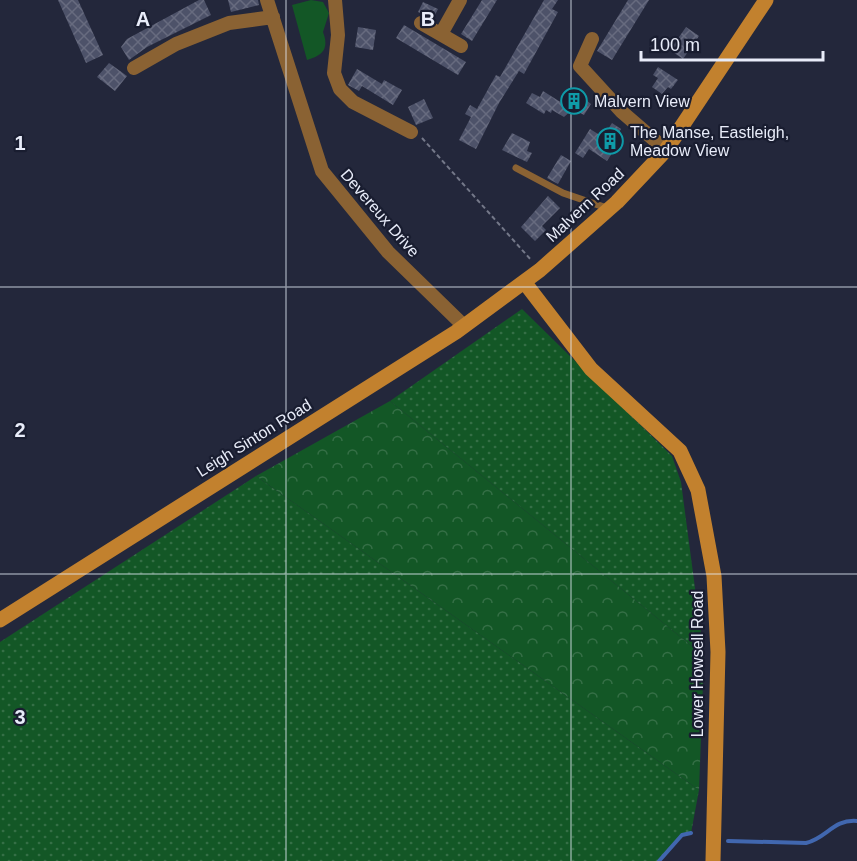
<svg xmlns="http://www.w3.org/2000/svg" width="857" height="861" font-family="Helvetica,sans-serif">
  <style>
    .grass { fill: url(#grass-dots) }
    .forest { fill: url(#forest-crowns) }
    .park { fill: #135726 }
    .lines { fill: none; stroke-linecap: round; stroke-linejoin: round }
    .stream { stroke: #4167af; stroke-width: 4 }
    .building { fill: url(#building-cross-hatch) }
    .path { stroke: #747889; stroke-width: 2; stroke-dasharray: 4.5 3; stroke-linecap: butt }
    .lane { stroke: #8a6233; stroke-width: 7 }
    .street { stroke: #8a6233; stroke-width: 14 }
    .secondary { stroke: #c2812e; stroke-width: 15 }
    .grid { fill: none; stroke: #e8ecf9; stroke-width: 1.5; stroke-opacity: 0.55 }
    .labels { text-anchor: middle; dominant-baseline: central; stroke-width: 4.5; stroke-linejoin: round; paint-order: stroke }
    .poi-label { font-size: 16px; fill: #e8ecf9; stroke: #191d30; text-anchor: start }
    .street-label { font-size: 16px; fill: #e8ecf9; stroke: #191d30 }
    .grid-label { font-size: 20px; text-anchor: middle; font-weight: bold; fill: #e8ecf9; stroke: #191d30; stroke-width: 4.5; stroke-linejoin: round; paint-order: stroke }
  </style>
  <defs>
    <pattern id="grass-dots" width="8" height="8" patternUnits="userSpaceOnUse" patternTransform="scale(1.5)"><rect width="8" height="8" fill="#135726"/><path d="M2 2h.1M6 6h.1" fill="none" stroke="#356f46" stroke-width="1.8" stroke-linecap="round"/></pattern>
    <pattern id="forest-crowns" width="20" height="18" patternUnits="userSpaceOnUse" patternTransform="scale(1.5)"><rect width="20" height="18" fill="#135726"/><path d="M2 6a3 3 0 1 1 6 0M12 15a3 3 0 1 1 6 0" fill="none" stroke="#356f46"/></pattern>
    <pattern id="building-cross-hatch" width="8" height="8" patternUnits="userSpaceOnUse" patternTransform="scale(1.5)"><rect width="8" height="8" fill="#4d5269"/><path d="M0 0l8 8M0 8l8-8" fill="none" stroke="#676b7f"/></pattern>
  </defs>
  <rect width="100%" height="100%" fill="#23273b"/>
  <!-- grass -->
  <path class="grass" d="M 522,309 L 672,456 L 681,482 L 704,656 L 390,401 Z
    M 256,476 L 699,790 L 691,833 L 682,835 L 659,861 L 0,861 L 0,642 Z"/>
  <!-- forest -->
  <path class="forest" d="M 390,401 L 704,656 L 699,790 L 256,476 Z"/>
  <!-- park -->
  <path class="park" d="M 311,0 L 323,2 L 329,13 L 323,32 C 329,48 324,55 307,60 L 292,5 Z"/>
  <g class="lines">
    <!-- stream -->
    <path class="stream" d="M 728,841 L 806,843 C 827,838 833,819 857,821
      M 659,861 L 682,835 L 691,833"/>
  </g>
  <!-- building -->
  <path class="building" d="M 58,0 L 78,0 L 103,55 L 86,63 Z
    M 199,0 L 204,0 L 211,15 L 147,47 L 129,60 L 121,47 L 127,39 Z
    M 228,0 L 258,0 L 259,5 L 231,12 Z
    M 482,0 L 497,0 L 472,41 L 461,34 Z
    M 544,0 L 558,0 L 552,9 L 558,12 L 524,74 L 519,71 L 499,103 L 476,149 L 459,140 L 471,117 L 465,114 L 470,105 L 477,109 L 496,75 L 500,77 Z
    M 628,0 L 649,0 L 612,60 L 597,51 Z
    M 423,2 L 438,9 L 433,19 L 418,12 Z
    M 404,25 L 466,62 L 458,75 L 396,38 Z
    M 358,27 L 376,30 L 373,50 L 355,47 Z
    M 686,27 L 699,36 L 683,59 L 670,50 Z
    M 109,63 L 127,76 L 115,91 L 97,77 Z
    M 658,67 L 678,80 L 671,89 L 668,87 L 662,94 L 652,87 L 658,78 L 653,75 Z
    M 357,69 L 382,84 L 384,80 L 402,90 L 393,105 L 362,86 L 359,91 L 348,85 Z
    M 571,88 L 591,104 L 584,115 L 573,109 L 564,117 L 552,110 L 551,113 L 546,110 L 544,114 L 526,103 L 532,93 L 540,97 L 543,91 L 562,103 Z
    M 424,99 L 433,118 L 416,125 L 408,107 Z
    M 612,123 L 621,129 L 617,136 L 621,139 L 607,161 L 589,149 L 583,158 L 575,153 L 590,129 L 603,137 Z
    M 512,133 L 530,142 L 527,151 L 532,153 L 527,162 L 502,150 Z
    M 561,155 L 571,161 L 558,184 L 547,178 Z
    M 548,196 L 560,208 L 542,226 L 546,230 L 535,241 L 521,227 Z"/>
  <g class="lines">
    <!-- path -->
    <path class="path" d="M 422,138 L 532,261"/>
    <!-- lane -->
    <path class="lane" d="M 516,168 L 563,193 L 607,208"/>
    <!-- street -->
    <path class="street" d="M 267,0 L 322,171 L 388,252 L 464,326
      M 335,0 L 338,35 L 334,73 L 340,89 L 353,102 L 411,132
      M 421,23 L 461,46
      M 441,34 L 460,0
      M 592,39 L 580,66 L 622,112 L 666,150
      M 134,68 L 176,44 L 229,23 L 273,17"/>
    <!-- secondary -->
    <path class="secondary" d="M 525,283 L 591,369 L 680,451 L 698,490 L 714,576 L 718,652 L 713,861
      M 0,620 L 456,332 L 540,270 L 617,202 L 666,150 L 766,0"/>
  </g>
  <!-- grid -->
  <path class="grid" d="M 286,0 L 286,861M 571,0 L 571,861M 0,287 L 857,287M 0,574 L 857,574"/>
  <!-- icons -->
  <defs>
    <g id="building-ring" transform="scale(1.35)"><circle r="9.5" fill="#191d30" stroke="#0f9aa8" stroke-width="1.5"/><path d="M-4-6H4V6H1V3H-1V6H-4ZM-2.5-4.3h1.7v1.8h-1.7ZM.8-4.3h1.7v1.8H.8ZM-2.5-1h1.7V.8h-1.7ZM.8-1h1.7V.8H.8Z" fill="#0f9aa8"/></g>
  </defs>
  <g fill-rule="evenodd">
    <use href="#building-ring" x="574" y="101"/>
    <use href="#building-ring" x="610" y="141"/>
  </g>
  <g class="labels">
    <!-- poi labels -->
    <g class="poi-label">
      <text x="594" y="101">Malvern View</text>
      <text x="630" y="132">The Manse, Eastleigh,<tspan x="630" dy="18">Meadow View</tspan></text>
    </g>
    <!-- street labels -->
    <g class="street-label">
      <text transform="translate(585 205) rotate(-43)">Malvern Road</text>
      <text transform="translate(380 213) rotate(49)">Devereux Drive</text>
      <text transform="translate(254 438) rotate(-32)">Leigh Sinton Road</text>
      <text transform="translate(697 664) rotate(-90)">Lower Howsell Road</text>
    </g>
  </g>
  <g class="grid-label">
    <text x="143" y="26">A</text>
    <text x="428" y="26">B</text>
    <text x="20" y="150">1</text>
    <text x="20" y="437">2</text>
    <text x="20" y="724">3</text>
  </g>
  <!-- scale -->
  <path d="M641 51v9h182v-9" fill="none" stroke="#e8ecf9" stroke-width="3"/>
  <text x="650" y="51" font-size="18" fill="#e8ecf9" stroke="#191d30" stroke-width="4.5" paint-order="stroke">100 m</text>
</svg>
